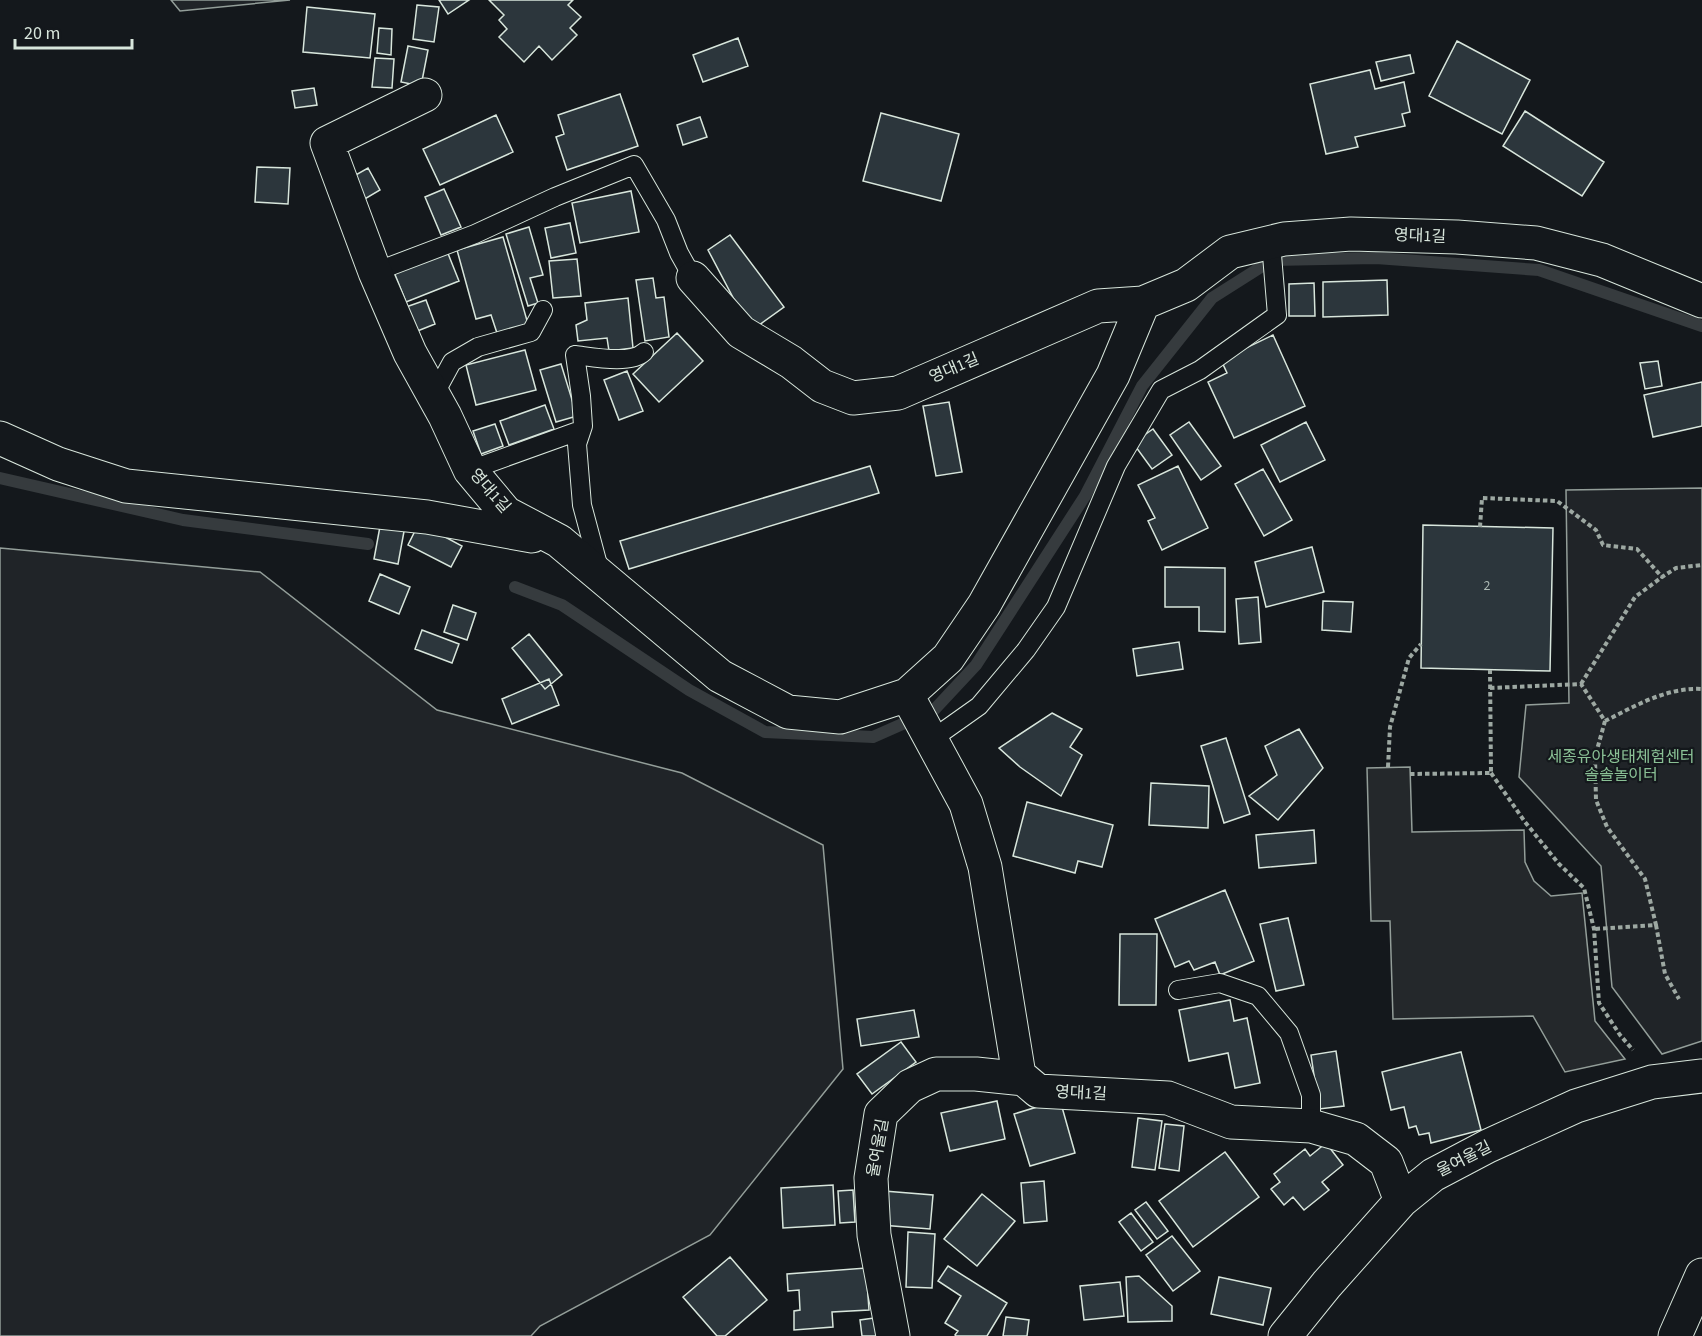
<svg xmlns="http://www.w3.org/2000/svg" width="1702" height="1336" font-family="'Source Sans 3','Noto Sans KR',sans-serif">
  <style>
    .green { fill: #202428; stroke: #939e99; stroke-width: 1.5 }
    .parking { fill: #24282b; stroke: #939e99; stroke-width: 1.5 }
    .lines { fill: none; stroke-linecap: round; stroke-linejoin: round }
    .stream { stroke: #363b3e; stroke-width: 12 }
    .building { fill: #2c363c; stroke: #d8e6dc; stroke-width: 1.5 }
    .lane-casing { stroke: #d8e6dc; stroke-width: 20 }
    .street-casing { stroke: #d8e6dc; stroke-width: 35 }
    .secondary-casing { stroke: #d8e6dc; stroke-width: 35 }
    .path { stroke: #9da8a2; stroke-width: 4; stroke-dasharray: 4.5 3; stroke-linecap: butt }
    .lane { stroke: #14181c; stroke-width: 18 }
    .street { stroke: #14181c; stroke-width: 33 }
    .secondary { stroke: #14181c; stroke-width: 33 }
    .labels { text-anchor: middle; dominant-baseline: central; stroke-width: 4.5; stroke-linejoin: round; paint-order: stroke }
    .number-label { font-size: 14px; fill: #adbab4 }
    .street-label { font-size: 16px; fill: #d8e6dc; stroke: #14181c }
    .park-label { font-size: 16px; fill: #8ac095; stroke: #14181c }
  </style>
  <rect width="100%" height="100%" fill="#14181c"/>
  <!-- green -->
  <path class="green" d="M 171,0 L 290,0 L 180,11 Z
    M 1702,488 L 1702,1041 L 1662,1054 L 1612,987 L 1601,866 L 1519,777 L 1526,705 L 1569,703 L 1566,490 Z
    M 0,548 L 260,572 L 437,710 L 682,773 L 823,845 L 843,1069 L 710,1235 L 540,1326 L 531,1336 L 0,1336 Z"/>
  <!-- parking -->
  <path class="parking" d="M 1410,767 L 1412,832 L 1524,830 L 1525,862 L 1534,881 L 1551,896 L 1582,893 L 1595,1021 L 1625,1059 L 1565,1072 L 1533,1016 L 1393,1019 L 1390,921 L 1371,921 L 1367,768 Z"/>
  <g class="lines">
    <!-- stream -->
    <path class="stream" d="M 0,478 L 183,520 L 368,544
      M 515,587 L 562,605 L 689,690 L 765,732 L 873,737 L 934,710 L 976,665 L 1085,496 L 1142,386 L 1212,298 L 1272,260 L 1376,258 L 1539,270 L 1702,326"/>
  </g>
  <!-- building -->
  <path class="building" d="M 439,0 L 469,0 L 448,14 Z
    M 489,0 L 573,0 L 568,5 L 581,17 L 570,28 L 577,35 L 552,60 L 539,46 L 524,62 L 499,37 L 507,29 L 499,20 L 504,15 Z
    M 417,5 L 439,7 L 434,42 L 413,39 Z
    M 307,7 L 375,14 L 370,58 L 303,52 Z
    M 379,28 L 392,29 L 391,55 L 377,53 Z
    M 738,38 L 748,66 L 703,82 L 693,55 Z
    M 1457,41 L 1530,80 L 1502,134 L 1429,96 Z
    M 408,46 L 428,50 L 421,86 L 401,82 Z
    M 1410,55 L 1414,73 L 1381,81 L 1376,62 Z
    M 375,58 L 394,59 L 392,88 L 372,87 Z
    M 1370,70 L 1375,89 L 1404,82 L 1410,112 L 1402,114 L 1405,126 L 1355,137 L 1358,147 L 1326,154 L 1310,84 Z
    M 314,88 L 317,105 L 295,108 L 292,91 Z
    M 620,94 L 638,146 L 567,170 L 556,137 L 564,134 L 558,115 Z
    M 1525,111 L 1604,162 L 1582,196 L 1503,146 Z
    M 881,113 L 959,134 L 941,201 L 863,181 Z
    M 496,115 L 513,152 L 440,185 L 423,149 Z
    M 700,117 L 707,137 L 683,145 L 677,125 Z
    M 257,167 L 290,168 L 288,204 L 255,202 Z
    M 368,168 L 380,190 L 358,203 L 345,181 Z
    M 444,189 L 461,227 L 441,235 L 425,197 Z
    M 631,191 L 639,232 L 580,243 L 572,203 Z
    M 570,223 L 576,253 L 551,258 L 545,228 Z
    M 529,227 L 543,275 L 530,278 L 538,303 L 528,306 L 506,234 Z
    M 730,235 L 784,307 L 755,328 L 737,305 L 708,250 Z
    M 503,237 L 528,324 L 497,333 L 491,315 L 476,319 L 457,250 Z
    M 447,251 L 459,281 L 406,302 L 394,272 Z
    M 577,259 L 581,296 L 553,298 L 549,261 Z
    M 653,278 L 656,298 L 664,297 L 669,337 L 645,341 L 636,280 Z
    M 1387,280 L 1388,315 L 1323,317 L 1323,282 Z
    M 1314,283 L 1315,316 L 1289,316 L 1289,284 Z
    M 628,298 L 633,348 L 609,351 L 607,338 L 578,341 L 576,325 L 587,320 L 585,303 Z
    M 426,300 L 435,324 L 415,332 L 406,307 Z
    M 677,333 L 703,361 L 659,402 L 633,374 Z
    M 1273,335 L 1305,406 L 1234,438 L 1208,382 L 1227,373 L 1221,360 Z
    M 525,350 L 536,390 L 476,405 L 466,365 Z
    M 1658,361 L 1662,386 L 1645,389 L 1640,363 Z
    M 561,364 L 577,416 L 556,422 L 540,370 Z
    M 627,371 L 643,411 L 619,420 L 604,380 Z
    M 1702,382 L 1702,426 L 1653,437 L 1644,395 Z
    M 949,402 L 962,472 L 936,476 L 923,406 Z
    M 545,405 L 554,429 L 509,445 L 500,421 Z
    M 1189,422 L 1221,466 L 1201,480 L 1170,435 Z
    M 1306,422 L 1325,460 L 1280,482 L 1261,445 Z
    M 495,424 L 503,446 L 481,454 L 473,431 Z
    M 1153,429 L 1172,455 L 1152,469 L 1133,443 Z
    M 870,466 L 879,493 L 629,569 L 620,541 Z
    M 1178,466 L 1208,528 L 1162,550 L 1148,521 L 1155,518 L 1138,485 Z
    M 1263,469 L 1292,520 L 1264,536 L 1235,484 Z
    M 381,521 L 405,526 L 398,564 L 374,559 Z
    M 419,523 L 462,546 L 451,567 L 408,545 Z
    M 1423,525 L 1553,528 L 1550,671 L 1421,668 Z
    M 1312,547 L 1324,592 L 1266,607 L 1255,562 Z
    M 1165,567 L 1225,568 L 1225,632 L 1199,631 L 1199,607 L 1165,607 Z
    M 380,574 L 410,587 L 399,614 L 369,601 Z
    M 1258,597 L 1261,642 L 1239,644 L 1236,599 Z
    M 1323,601 L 1353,602 L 1351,632 L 1322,630 Z
    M 453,605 L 476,613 L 467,640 L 444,632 Z
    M 422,630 L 459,644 L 452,663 L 415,649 Z
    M 529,634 L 562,675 L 545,689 L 512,648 Z
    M 1179,642 L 1183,669 L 1137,676 L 1133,649 Z
    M 549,679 L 559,705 L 512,724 L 502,699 Z
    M 1052,713 L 1082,729 L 1070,747 L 1082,755 L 1061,796 L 1020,767 L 999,748 Z
    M 1299,729 L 1323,768 L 1278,820 L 1249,796 L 1277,775 L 1265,746 Z
    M 1226,738 L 1250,814 L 1224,823 L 1201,746 Z
    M 1151,783 L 1209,786 L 1208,828 L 1149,825 Z
    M 1027,802 L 1113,825 L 1102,867 L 1078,861 L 1075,873 L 1013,856 Z
    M 1314,830 L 1316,863 L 1259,868 L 1256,835 Z
    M 1225,890 L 1254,961 L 1220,975 L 1215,962 L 1194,970 L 1189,961 L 1175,967 L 1155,919 Z
    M 1288,918 L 1304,985 L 1276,991 L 1260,924 Z
    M 1120,934 L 1157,934 L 1156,1005 L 1119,1005 Z
    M 1230,1000 L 1234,1021 L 1247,1018 L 1260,1083 L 1235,1088 L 1228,1053 L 1189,1061 L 1179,1010 Z
    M 914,1010 L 919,1037 L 861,1046 L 857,1019 Z
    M 901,1042 L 916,1062 L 872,1094 L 857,1074 Z
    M 1336,1051 L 1344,1106 L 1319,1109 L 1311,1055 Z
    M 1461,1052 L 1481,1130 L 1431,1143 L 1429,1133 L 1419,1135 L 1416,1126 L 1409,1128 L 1404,1107 L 1391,1110 L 1382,1072 Z
    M 1060,1100 L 1075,1153 L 1030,1166 L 1014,1114 Z
    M 997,1101 L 1005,1139 L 950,1151 L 941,1113 Z
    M 1138,1118 L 1162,1121 L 1155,1170 L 1132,1167 Z
    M 1165,1124 L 1184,1126 L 1179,1171 L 1159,1168 Z
    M 1326,1143 L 1343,1165 L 1322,1182 L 1329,1190 L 1304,1210 L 1293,1197 L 1284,1205 L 1271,1189 L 1280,1182 L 1274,1174 L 1305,1149 L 1310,1156 Z
    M 1225,1152 L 1259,1197 L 1193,1247 L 1159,1201 Z
    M 1044,1181 L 1047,1221 L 1024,1223 L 1021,1183 Z
    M 833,1185 L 835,1225 L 783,1228 L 781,1188 Z
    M 853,1190 L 855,1222 L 840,1223 L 838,1191 Z
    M 884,1191 L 933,1195 L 930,1229 L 881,1225 Z
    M 982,1194 L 1015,1221 L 977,1266 L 944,1239 Z
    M 1146,1202 L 1168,1231 L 1157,1239 L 1135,1210 Z
    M 1131,1213 L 1153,1242 L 1141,1251 L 1119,1222 Z
    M 908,1232 L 935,1234 L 932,1288 L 906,1287 Z
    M 1172,1236 L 1200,1271 L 1173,1291 L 1146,1255 Z
    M 730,1257 L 767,1300 L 725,1336 L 717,1336 L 683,1297 Z
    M 948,1266 L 1007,1303 L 987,1336 L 956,1336 L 955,1335 L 958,1331 L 945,1323 L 961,1296 L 938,1281 Z
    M 866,1268 L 869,1310 L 832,1312 L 833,1327 L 794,1330 L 794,1311 L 800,1310 L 799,1290 L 788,1291 L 787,1274 Z
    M 1139,1276 L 1172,1306 L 1172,1321 L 1128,1322 L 1126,1277 Z
    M 1219,1277 L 1271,1288 L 1263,1325 L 1211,1314 Z
    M 1120,1282 L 1124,1316 L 1084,1320 L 1080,1286 Z
    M 881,1317 L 884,1336 L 862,1336 L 860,1320 Z
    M 1006,1317 L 1029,1320 L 1027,1336 L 1003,1336 Z"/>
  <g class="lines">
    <!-- lane casing -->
    <g class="lane-casing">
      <path id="lane" d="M 375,272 L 475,234 L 555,197 L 634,165 L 666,220 L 679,253 L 693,278
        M 434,395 L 452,362 L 478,347 L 531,332 L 543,310
        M 470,470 L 581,430
        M 600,572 L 582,505 L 577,444 L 583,426 L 581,396 L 575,355 C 592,357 631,365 644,352
        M 931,740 L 979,706 L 1026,650 L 1056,607 L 1116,466 L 1161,390 L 1200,370 L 1277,315 L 1271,243
        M 1178,990 L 1220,983 L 1258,996 L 1289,1033 L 1311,1095 L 1311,1126"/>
    </g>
    <!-- street casing -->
    <g class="street-casing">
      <path id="street" d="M 425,95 L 327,143 L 375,272 L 410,353 L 445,416 L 470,470 L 506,513 L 559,541 L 720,676 L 788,712 L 840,717 L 907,695 L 948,658 L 984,605 L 1113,375 L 1143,303 L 1186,285 L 1230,252 L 1284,239 L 1351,234 L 1457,237 L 1536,243 L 1602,260 L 1702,301
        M 693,278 L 741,332 L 791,362 L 822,386 L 853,398 L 898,393 L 1098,306 L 1143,303
        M 0,438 L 58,464 L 126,486 L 427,517 L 532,536
        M 907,695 L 966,804 L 985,867 L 1019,1075 L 1038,1091 L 1168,1098 L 1231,1122 L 1311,1126 L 1356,1139 L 1386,1162 L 1401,1201
        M 893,1336 L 874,1235 L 871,1178 L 881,1114 L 910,1086 L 936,1074 L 976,1074 L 1023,1079
        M 1285,1336 L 1327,1284 L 1401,1201 L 1433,1175 L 1488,1146 L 1576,1106 L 1652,1082 L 1702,1076"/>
    </g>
    <!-- secondary casing -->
    <g class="secondary-casing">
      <path id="secondary" d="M 1675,1336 L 1702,1275"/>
    </g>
    <!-- path -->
    <path class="path" d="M 1480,527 L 1482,498 L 1557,501 L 1596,530 L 1603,545 L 1637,549 L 1662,577 L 1676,568 L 1702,565
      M 1581,684 L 1635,597 L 1662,577
      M 1490,688 L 1581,684 L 1605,721 L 1595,757 L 1596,800 L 1607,827 L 1645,879 L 1656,925 L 1594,929
      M 1605,721 C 1635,706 1667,687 1702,689
      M 1388,767 L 1390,727 L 1409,658 L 1421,644
      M 1491,773 L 1525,822 L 1559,864 L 1584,888 L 1594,929 L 1599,1003 L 1620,1035 L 1633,1050
      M 1410,774 L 1491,773 L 1490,670
      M 1656,925 L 1665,974 L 1679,999"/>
    <!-- lane -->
    <use href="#lane" class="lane"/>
    <!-- street -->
    <use href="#street" class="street"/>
    <!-- secondary -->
    <use href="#secondary" class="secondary"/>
  </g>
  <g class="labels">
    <!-- number labels -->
    <g class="number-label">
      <text x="1487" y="586">2</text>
    </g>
    <!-- street labels -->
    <g class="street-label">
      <text transform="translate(1420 236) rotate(2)">영대1길</text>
      <text transform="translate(954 368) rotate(-23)">영대1길</text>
      <text transform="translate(490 491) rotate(49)">영대1길</text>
      <text transform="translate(1081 1093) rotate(3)">영대1길</text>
      <text transform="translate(878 1148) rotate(-80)">울여울길</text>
      <text transform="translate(1464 1159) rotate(-27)">울여울길</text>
    </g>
    <!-- park labels -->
    <g class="park-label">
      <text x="1621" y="757">세종유아생태체험센터<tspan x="1621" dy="18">솔솔놀이터</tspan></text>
    </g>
  </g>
  <!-- scale -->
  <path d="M15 39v9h117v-9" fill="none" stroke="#d8e6dc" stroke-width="3"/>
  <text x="24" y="39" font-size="18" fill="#d8e6dc" stroke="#14181c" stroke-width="4.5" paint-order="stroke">20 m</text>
</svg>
